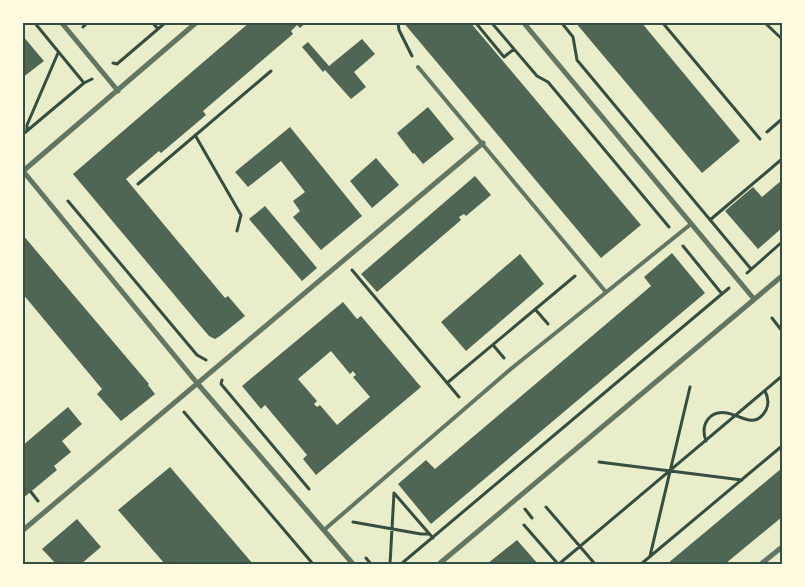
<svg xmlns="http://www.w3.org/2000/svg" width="805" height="587" font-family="'Work Sans',sans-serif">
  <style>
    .building { fill: #4f6655; fill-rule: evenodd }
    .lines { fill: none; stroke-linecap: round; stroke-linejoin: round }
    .path { stroke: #344e41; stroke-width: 3 }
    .service { stroke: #617663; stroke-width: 4 }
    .minor { stroke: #617663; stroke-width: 5 }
    .neatline { fill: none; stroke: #344e41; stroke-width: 2 }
  </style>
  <rect width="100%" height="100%" fill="#e9edc9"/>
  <!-- building -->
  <path class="building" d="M 250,22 L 307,22 L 300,28 L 297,25 L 291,31 L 293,34 L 203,111 L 206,115 L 161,153 L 159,151 L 126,179 L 225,298 L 228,296 L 245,316 L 220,336 L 215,339 L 209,336 L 197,322 L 73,174 Z
    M 403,22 L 470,22 L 641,225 L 601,258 Z
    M 575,22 L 641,22 L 740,141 L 702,173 Z
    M 22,35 L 44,61 L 22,78 Z
    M 362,39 L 375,54 L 354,72 L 366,87 L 351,99 L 325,70 L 323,72 L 302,47 L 308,42 L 329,66 Z
    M 428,107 L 454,139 L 423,164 L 414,153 L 413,154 L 397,133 Z
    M 290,127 L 362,216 L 321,250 L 293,217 L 300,211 L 293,201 L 305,192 L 281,161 L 248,187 L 235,172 Z
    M 376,158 L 399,185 L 372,208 L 350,181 Z
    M 475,176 L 491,195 L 466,216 L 464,214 L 459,217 L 461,220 L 377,292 L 361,274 Z
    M 782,180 L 782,228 L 758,249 L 725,211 L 753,187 L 762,197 Z
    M 265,206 L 317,268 L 302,281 L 249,219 Z
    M 22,234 L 149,384 L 148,385 L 155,394 L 121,421 L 97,394 L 102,389 L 22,293 Z
    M 672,253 L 705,293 L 431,524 L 398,484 L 426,460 L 435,469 L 651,286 L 644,277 Z
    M 520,254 L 544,284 L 466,351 L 441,322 Z
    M 343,302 L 357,319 L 361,316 L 421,387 L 316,475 L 303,459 L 307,455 L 265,405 L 261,409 L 242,386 ZM 331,351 L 350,374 L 353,371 L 356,375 L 353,377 L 370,397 L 337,425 L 320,405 L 317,407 L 314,404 L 317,401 L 298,379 Z
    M 68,407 L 82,424 L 62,441 L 71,452 L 54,466 L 57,470 L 22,499 L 22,446 Z
    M 170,467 L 253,564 L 165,564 L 118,510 Z
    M 782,468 L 782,517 L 725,564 L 667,564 Z
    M 77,519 L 101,547 L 81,564 L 56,564 L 42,549 Z
    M 517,540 L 538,564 L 487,564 Z"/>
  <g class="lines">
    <!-- path -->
    <path class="path" d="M 34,22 L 84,83
      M 398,22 L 399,30 L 412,56
      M 475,22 L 504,57 L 514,49
      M 491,22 L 537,76 L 548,82 L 669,227
      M 561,22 L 573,37 L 577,60 L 751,269
      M 662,22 L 760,139
      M 764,22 L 782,39
      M 83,27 L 88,22
      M 158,29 L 166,22
      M 113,63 L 117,64 L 158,29 L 152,22
      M 27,130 L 27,125 L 58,53
      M 767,132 L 782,119
      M 22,135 L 84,83 L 92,79
      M 195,135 L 241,215 L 237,231
      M 138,184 L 271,71
      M 68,201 L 197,355 L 206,360
      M 710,220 L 782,159
      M 683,246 L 722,294
      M 352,270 L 459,397
      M 747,273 L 782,242
      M 535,309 L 548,324
      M 772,318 L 782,331
      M 493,345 L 504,358
      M 222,380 L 221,384 L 309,489
      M 447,383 L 575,276
      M 184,412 L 313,564
      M 706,441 C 700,425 709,410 727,413 C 740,415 755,430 766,410 C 769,404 768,397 765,391
      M 599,462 L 742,480
      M 31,492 L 38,501
      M 394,493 L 433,538
      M 546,507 L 595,564
      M 525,509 L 532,518
      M 353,522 L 421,534 L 429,534
      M 524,525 L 558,564
      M 650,556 L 690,387
      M 366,558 L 371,564
      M 390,564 L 394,493
      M 401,564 L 729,288
      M 559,564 L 782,376
      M 641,564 L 782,446"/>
    <!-- service -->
    <path class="service" d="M 418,67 L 605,291
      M 324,530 L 512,368 L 691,224"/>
    <!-- minor -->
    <path class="minor" d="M 61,22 L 118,91
      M 523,22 L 754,299
      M 23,171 L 197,383 L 353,564
      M 22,172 L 197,22
      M 22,531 L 483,143
      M 439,564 L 782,276
      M 761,564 L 782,547"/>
  </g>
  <!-- border -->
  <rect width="805" height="587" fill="none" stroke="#fefae0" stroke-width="48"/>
  <rect x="24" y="24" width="757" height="539" class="neatline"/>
</svg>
